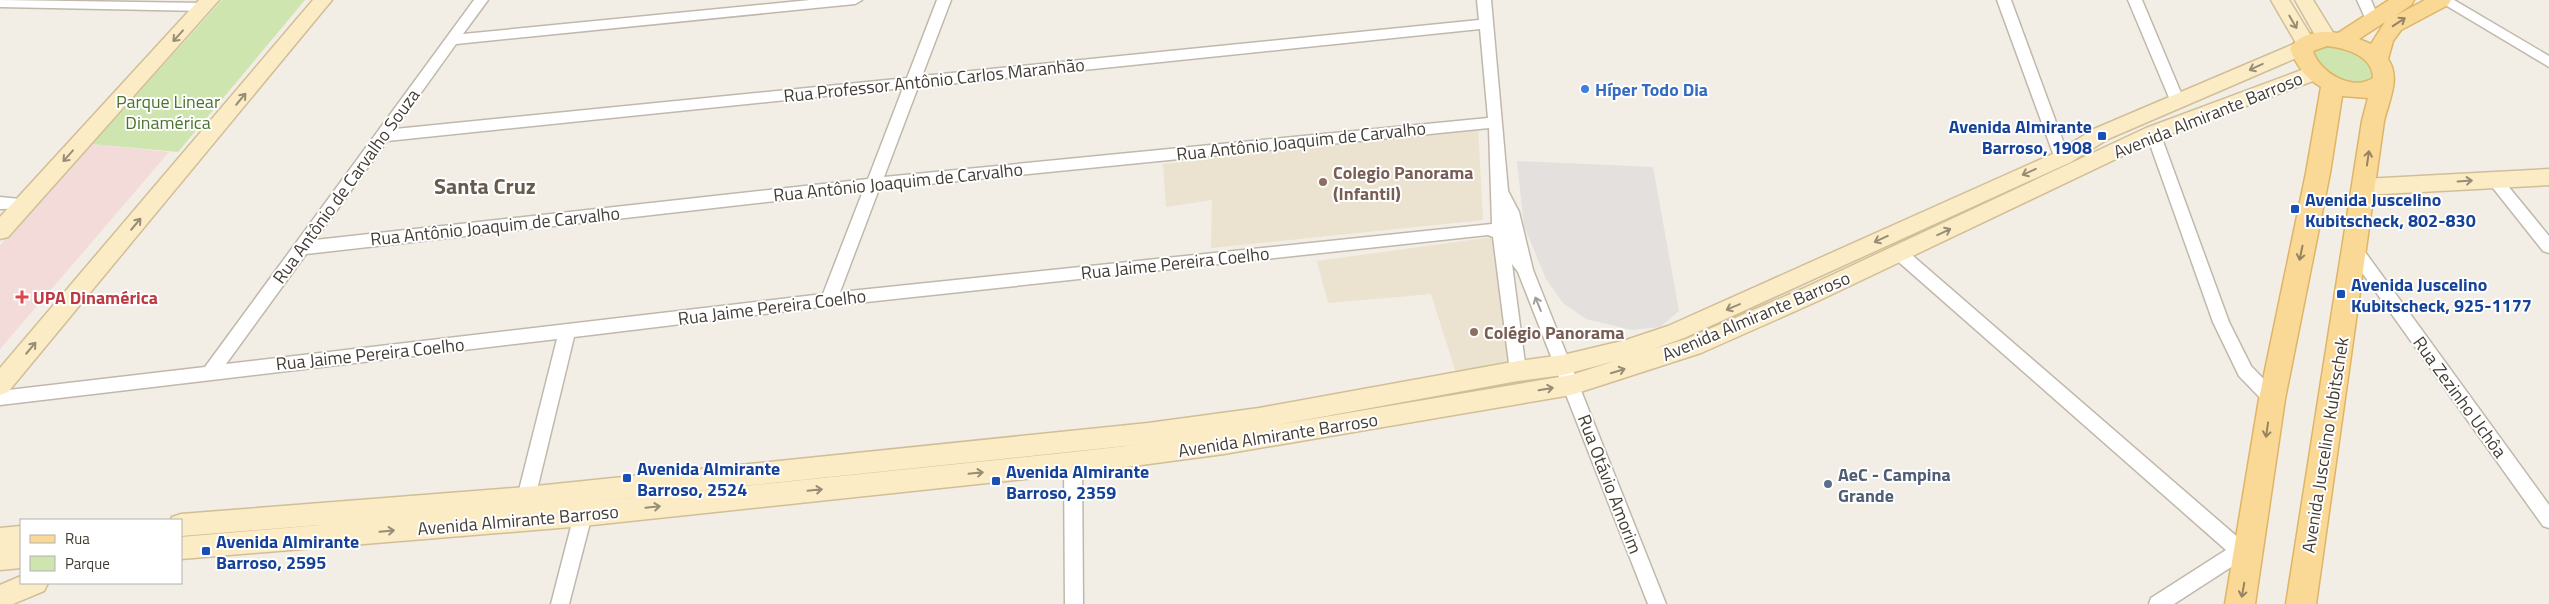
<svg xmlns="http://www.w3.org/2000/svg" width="2549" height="604" font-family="'Titillium Web',sans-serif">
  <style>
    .education { fill: #ebe2cf }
    .medical { fill: #f2dbd9 }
    .green { fill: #cfe5af }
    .parking { fill: #e3e0dd }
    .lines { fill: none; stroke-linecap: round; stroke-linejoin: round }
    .street-casing { stroke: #c0b8ab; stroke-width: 3 }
    .secondary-casing { stroke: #d0be97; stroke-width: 3 }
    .primary-casing { stroke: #deb567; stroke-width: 3 }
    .street { fill: #fff; fill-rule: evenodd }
    .secondary { fill: #fcecc5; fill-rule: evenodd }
    .primary { fill: #fad996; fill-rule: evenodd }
    .oneway { stroke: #978c76 }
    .oneway2 { stroke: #968361 }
    .oneway3 { stroke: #a29e9a }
    .shop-dot { fill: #3f7fe0; stroke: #fff; stroke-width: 2 }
    .transit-dot { fill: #1a4fb4; stroke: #fff; stroke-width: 2 }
    .education-dot { fill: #8d6e63; stroke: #fff; stroke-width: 2 }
    .health-dot { fill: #e0444e; stroke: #fff; stroke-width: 2 }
    .service-dot { fill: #5c6f8a; stroke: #fff; stroke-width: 2 }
    .labels { text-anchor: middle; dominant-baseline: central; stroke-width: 4; stroke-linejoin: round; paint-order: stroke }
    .street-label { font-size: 18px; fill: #443d35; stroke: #fff }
    .shop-label { font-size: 18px; font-weight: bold; fill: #366cbe; stroke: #fff; text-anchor: start }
    .park-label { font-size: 18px; fill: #4a732b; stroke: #fff }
    .transit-label { font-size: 18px; font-weight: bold; fill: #164399; stroke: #fff; text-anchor: start }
    .education-label { font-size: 18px; font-weight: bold; fill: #785e54; stroke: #fff; text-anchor: start }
    .health-label { font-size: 18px; font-weight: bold; fill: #be3a42; stroke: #fff; text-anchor: start }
    .service-label { font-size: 18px; font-weight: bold; fill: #4e5e75; stroke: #fff; text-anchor: start }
    .district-label { font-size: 22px; font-weight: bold; fill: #665b4d; stroke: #fff }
  </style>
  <rect width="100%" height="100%" fill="#f2ede5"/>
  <!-- education -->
  <path class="education" d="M 1478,127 L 1483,220 L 1211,248 L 1212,200 L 1166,207 L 1163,164 Z
    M 1493,237 L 1508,362 L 1456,373 L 1431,294 L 1328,303 L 1317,261 Z"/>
  <!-- medical -->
  <path class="medical" d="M 92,144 L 169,152 L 0,349 L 0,245 Z"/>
  <!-- green -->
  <path class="green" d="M 222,0 L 305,0 L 178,152 L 92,144 Z
    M 2328,42 L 2371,59 L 2377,72 C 2360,94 2345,83 2322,76 L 2311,48 Z"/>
  <!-- parking -->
  <path class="parking" d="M 1517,161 L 1653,167 L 1679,311 L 1660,327 L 1632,330 L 1586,319 L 1563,303 L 1546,279 L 1524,226 Z"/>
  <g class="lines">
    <!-- street casing -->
    <g class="street-casing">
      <path id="street" d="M 0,0 L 204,3 L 211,7 L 204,11 L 0,7 Z
        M 474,0 L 488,0 L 463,34 L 810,0 L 862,0 L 855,4 L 456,44 L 395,129 L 907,78 L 937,0 L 951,0 L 922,76 L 1479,20 L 1477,0 L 1491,0 L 1508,191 L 1519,212 L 1533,270 L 1666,604 L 1648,604 L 1518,272 L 1512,264 L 1526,371 L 1524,376 L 1518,378 L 1512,376 L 1510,371 L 1493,237 L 1488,235 L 829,306 L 574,337 L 535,498 L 532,504 L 526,506 L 520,504 L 517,498 L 557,339 L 0,405 L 0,391 L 205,367 ZM 1480,29 L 1488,118 L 884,177 L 918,87 ZM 903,88 L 868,179 L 315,240 L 387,141 ZM 1489,128 L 1492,224 L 840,292 L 879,189 ZM 863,191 L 823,294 L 226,364 L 306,254 Z
        M 1997,0 L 2011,0 L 2067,152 L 2071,157 L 2069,161 L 2059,161 L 2054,156 Z
        M 2128,0 L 2142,0 L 2184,100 L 2182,104 L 2177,105 L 2170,100 Z
        M 2357,0 L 2371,0 L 2379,19 L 2377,22 L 2367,22 Z
        M 2437,0 L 2454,0 L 2549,56 L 2549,67 Z
        M 2153,128 L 2160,133 L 2229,322 L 2251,366 L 2278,394 L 2281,399 L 2278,404 L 2272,406 L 2266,404 L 2239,376 L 2213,322 L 2146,133 Z
        M 2494,173 L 2499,175 L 2549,236 L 2549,253 L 2543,251 L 2489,183 L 2486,179 L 2489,175 Z
        M 0,197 L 30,200 L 33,204 L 30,208 L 0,209 Z
        M 2354,243 L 2360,245 L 2549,505 L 2549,528 L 2543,526 L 2348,253 L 2346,249 L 2348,245 Z
        M 1899,247 L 1905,249 L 2241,540 L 2249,537 L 2256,539 L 2258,545 L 2256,551 L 2174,604 L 2149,604 L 2151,598 L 2226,550 L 1893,257 L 1891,253 L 1893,249 Z
        M 1073,455 L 1079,458 L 1082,463 L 1083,604 L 1065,604 L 1064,463 L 1067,458 Z
        M 583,507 L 589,509 L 592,515 L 569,604 L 551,604 L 574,515 L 577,509 Z"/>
    </g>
    <!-- secondary casing -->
    <g class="secondary-casing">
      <path id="secondary" d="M 199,0 L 219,0 L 8,237 L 0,239 L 0,217 Z
        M 313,0 L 332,0 L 8,392 L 0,395 L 0,368 Z
        M 2271,0 L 2289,0 L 2316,44 L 2308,53 L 2108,139 L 2071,162 L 1684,338 L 1653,349 L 1686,339 L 1802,289 L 2146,128 L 2307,68 L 2314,66 L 2321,68 L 2324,73 L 2321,78 L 2160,138 L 1818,301 L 1701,353 L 1571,395 L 1224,454 L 1073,474 L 583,526 L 181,559 L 181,537 L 332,524 L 181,536 L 181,520 L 171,520 L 172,517 L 181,514 L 526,487 L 1148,423 L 1259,408 L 1518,361 L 1563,355 L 1626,340 L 1668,326 L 2057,152 L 2094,129 L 2296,43 ZM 1615,361 L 1571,375 L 1277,425 L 1518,381 L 1563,375 ZM 1144,444 L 1073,452 L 542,507 Z
        M 2295,0 L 2313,0 L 2337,39 L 2334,44 L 2327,45 L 2320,44 Z
        M 2549,169 L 2549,185 L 2364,195 L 2357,192 L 2353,187 L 2357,182 L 2364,179 Z
        M 21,526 L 21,568 L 0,570 L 0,528 Z
        M 21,576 L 21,583 L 48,583 L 44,591 L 13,604 L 0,604 L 0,585 Z"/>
    </g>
    <!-- primary casing -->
    <g class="primary-casing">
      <path id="primary" d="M 2389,0 L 2414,0 L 2411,5 L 2395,16 L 2425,0 L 2451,0 L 2448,5 L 2401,30 L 2393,41 L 2388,59 C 2401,78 2389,100 2384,121 L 2316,604 L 2286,604 L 2362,121 L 2368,98 L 2342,96 L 2330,173 L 2285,399 L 2255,604 L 2225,604 L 2259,399 L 2306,173 L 2321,87 C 2306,78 2296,66 2290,48 C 2300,33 2321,30 2338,33 ZM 2385,22 L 2371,44 L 2359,39 ZM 2327,46 C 2346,48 2373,56 2373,78 C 2352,92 2319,72 2313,51 Z"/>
    </g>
    <!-- street -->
    <use href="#street" class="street"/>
    <!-- secondary -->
    <use href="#secondary" class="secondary"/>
    <!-- primary -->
    <use href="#primary" class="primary"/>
  </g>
  <!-- one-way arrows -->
  <defs><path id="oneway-shaft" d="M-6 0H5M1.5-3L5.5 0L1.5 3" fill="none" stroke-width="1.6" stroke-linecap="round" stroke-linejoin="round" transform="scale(1.25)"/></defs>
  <g class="oneway">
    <use href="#oneway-shaft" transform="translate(2293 22) rotate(60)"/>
    <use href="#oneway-shaft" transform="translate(178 36) rotate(132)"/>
    <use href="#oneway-shaft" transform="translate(2256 67) rotate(155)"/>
    <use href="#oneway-shaft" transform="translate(241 99) rotate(-50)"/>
    <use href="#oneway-shaft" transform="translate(68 156) rotate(132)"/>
    <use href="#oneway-shaft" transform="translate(2029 172) rotate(156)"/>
    <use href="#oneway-shaft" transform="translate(2465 181) rotate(-4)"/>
    <use href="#oneway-shaft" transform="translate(136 224) rotate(-50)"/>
    <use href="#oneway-shaft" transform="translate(1944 232) rotate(-25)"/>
    <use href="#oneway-shaft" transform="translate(1881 239) rotate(155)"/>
    <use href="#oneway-shaft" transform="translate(1733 307) rotate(157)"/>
    <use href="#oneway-shaft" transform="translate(31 348) rotate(-50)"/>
    <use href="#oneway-shaft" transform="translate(1618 371) rotate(-17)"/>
    <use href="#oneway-shaft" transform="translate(1546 389) rotate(-10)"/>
    <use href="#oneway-shaft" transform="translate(976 473) rotate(-6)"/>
    <use href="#oneway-shaft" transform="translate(815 490) rotate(-6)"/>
    <use href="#oneway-shaft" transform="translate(653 507) rotate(-6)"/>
    <use href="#oneway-shaft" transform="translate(387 531) rotate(-5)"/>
  </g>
  <g class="oneway2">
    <use href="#oneway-shaft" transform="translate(2399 22) rotate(-33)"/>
    <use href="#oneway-shaft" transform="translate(2368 158) rotate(-82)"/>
    <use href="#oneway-shaft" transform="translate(2301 253) rotate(102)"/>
    <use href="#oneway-shaft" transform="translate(2267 430) rotate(98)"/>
    <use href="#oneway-shaft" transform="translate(2243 590) rotate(100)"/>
  </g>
  <use class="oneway3" href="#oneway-shaft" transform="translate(1538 304) rotate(-112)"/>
  <!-- markers -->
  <circle class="shop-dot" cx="1585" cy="89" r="5"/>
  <g class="transit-dot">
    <rect x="2097" y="131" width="10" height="10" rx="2.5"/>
    <rect x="2290" y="204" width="10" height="10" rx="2.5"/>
    <rect x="2336" y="289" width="10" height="10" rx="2.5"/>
    <rect x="622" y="473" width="10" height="10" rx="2.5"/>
    <rect x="991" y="476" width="10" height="10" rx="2.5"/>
    <rect x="201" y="546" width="10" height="10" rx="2.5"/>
  </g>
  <g class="education-dot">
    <circle cx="1323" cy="182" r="5"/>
    <circle cx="1474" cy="332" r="5"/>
  </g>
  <path class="health-dot" d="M19.5 289.5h5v5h5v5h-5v5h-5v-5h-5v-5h5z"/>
  <circle class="service-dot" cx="1828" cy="484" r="5"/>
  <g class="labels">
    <!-- street labels -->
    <g class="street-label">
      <text transform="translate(934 80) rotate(-6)">Rua Professor Antônio Carlos Maranhão</text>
      <text transform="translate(2208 115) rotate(-22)">Avenida Almirante Barroso</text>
      <text transform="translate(1301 141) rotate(-6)">Rua Antônio Joaquim de Carvalho</text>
      <text transform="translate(898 182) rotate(-6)">Rua Antônio Joaquim de Carvalho</text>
      <text transform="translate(346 186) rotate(-54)">Rua Antônio de Carvalho Souza</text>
      <text transform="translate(495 226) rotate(-6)">Rua Antônio Joaquim de Carvalho</text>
      <text transform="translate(1175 263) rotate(-6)">Rua Jaime Pereira Coelho</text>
      <text transform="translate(772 307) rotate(-7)">Rua Jaime Pereira Coelho</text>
      <text transform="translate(1756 316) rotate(-23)">Avenida Almirante Barroso</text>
      <text transform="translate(370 354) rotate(-6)">Rua Jaime Pereira Coelho</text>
      <text transform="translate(2460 397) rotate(54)">Rua Zezinho Uchôa</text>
      <text transform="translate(1278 435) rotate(-9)">Avenida Almirante Barroso</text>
      <text transform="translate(2325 445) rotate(-81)">Avenida Juscelino Kubitschek</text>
      <text transform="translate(1610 484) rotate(69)">Rua Otávio Amorim</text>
      <text transform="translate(518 520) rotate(-5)">Avenida Almirante Barroso</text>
    </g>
    <!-- shop labels -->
    <g class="shop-label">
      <text x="1595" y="89">Híper Todo Dia</text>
    </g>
    <!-- park labels -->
    <g class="park-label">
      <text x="168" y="101">Parque Linear<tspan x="168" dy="21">Dinamérica</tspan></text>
    </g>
    <!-- transit labels -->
    <g class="transit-label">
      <text x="2092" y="126" text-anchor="end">Avenida Almirante<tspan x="2092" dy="21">Barroso, 1908</tspan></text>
      <text x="2305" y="199">Avenida Juscelino<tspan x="2305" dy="21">Kubitscheck, 802-830</tspan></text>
      <text x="2351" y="284">Avenida Juscelino<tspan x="2351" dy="21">Kubitscheck, 925-1177</tspan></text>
      <text x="637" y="468">Avenida Almirante<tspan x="637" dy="21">Barroso, 2524</tspan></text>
      <text x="1006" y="471">Avenida Almirante<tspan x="1006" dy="21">Barroso, 2359</tspan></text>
      <text x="216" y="541">Avenida Almirante<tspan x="216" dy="21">Barroso, 2595</tspan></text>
    </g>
    <!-- education labels -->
    <g class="education-label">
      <text x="1333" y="172">Colegio Panorama<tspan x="1333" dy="21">(Infantil)</tspan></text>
      <text x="1484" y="332">Colégio Panorama</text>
    </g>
    <!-- health labels -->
    <g class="health-label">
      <text x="33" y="297">UPA Dinamérica</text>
    </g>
    <!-- service labels -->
    <g class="service-label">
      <text x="1838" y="474">AeC - Campina<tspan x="1838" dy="21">Grande</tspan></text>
    </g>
    <!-- district labels -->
    <g class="district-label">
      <text x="485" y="186">Santa Cruz</text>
    </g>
  </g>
  <!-- legend -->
  <rect x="20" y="519" width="162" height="65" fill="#ffffff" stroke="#b4b1ae"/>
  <rect x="30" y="535" width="25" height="8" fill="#fad996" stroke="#b4b1ae"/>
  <text x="65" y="544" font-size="15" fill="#443d35">Rua</text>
  <rect x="30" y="556" width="25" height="15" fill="#cfe5af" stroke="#b4b1ae"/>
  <text x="65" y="569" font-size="15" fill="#443d35">Parque</text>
</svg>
